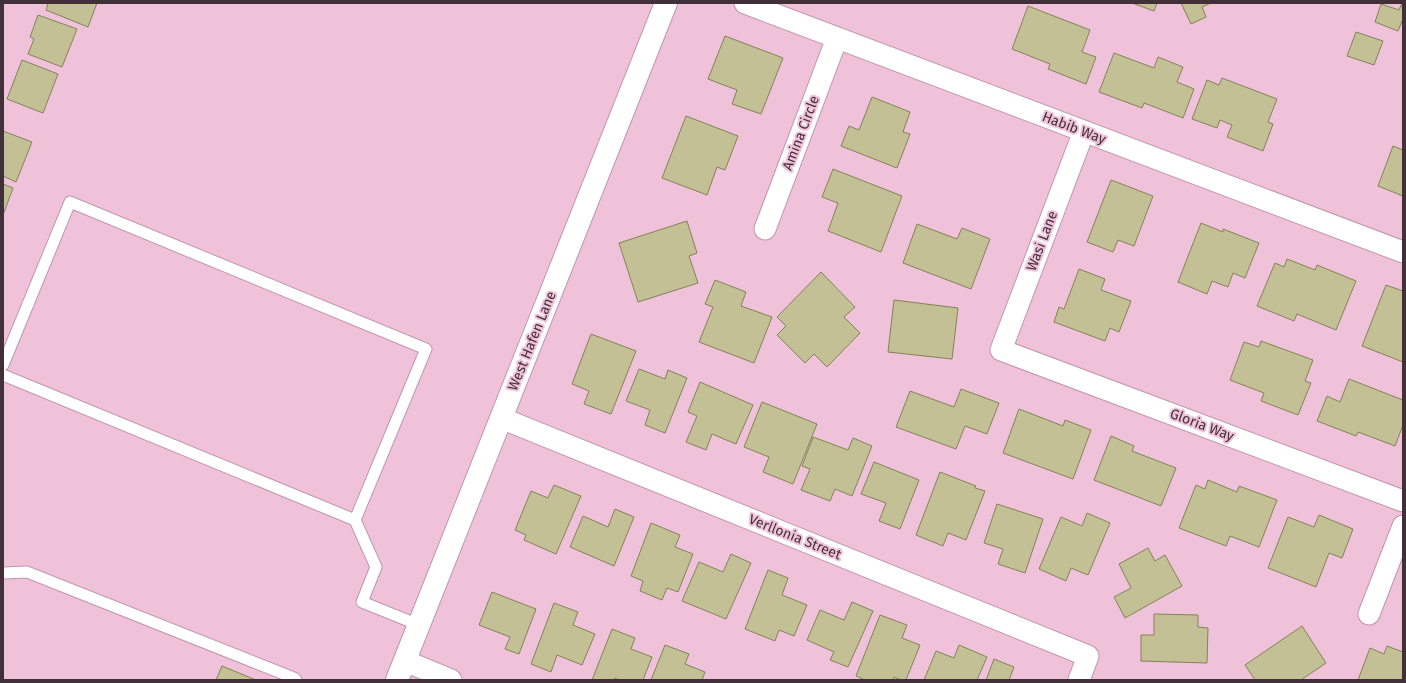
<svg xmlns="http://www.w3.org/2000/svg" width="1406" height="683" font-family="'Fira Sans',sans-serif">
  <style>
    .building { fill: #c2c094; stroke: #848258 }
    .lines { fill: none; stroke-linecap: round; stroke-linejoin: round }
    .lane-casing { stroke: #c096ac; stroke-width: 13 }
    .street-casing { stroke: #c096ac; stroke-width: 23 }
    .secondary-casing { stroke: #c096ac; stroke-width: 24 }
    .lane { stroke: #fff; stroke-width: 11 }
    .street { stroke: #fff; stroke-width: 21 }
    .secondary { stroke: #fff; stroke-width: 22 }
    .labels { text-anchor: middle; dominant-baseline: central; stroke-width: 4; stroke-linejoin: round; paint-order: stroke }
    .street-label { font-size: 14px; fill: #423039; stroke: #efc2da }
  </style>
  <rect width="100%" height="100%" fill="#efc2da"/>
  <!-- building -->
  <path class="building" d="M 48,3 L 97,3 L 88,27 L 46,10 Z
    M 1132,3 L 1157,3 L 1154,11 Z
    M 1181,3 L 1211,3 L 1202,7 L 1206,17 L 1191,24 Z
    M 1402,3 L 1403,19 L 1398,31 L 1375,22 L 1381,4 L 1399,10 Z
    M 1028,6 L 1090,30 L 1082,52 L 1096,57 L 1086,84 L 1048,69 L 1050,64 L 1012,49 Z
    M 38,15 L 77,29 L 62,67 L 28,54 L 34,39 L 30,37 Z
    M 1356,32 L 1383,41 L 1374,65 L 1347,56 Z
    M 725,36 L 783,58 L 761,114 L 732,104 L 737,90 L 708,79 Z
    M 1114,53 L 1154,68 L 1158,57 L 1183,67 L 1177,82 L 1194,89 L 1183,118 L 1144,103 L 1142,108 L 1099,92 Z
    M 22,60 L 58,74 L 43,113 L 7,99 Z
    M 1222,78 L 1277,99 L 1268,122 L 1273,124 L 1263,151 L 1227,137 L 1232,125 L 1220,120 L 1217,128 L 1192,119 L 1207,80 L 1219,85 Z
    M 872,97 L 910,112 L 903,132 L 910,134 L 897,168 L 841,146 L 849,126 L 859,130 Z
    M 686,116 L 738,136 L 725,170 L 717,167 L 707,195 L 662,178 Z
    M 3,131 L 32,142 L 16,182 L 3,176 Z
    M 1393,146 L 1403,150 L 1403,196 L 1378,186 Z
    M 833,169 L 902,196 L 881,252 L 828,231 L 838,203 L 822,197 Z
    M 1111,180 L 1153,196 L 1134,246 L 1118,240 L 1113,252 L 1087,242 Z
    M 3,184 L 13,188 L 3,215 Z
    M 687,221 L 697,253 L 689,256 L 698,283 L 638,302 L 619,243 Z
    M 1201,223 L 1223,232 L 1223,229 L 1259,243 L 1245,278 L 1233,273 L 1228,287 L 1212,281 L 1207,294 L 1178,282 Z
    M 917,224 L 957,239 L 962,228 L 990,239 L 971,289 L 903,263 Z
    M 1287,259 L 1315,270 L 1317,265 L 1356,281 L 1336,330 L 1297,314 L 1294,321 L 1257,306 L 1275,263 L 1284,267 Z
    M 1079,269 L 1105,279 L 1101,290 L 1131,301 L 1119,332 L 1110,328 L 1105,341 L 1054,322 L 1059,307 L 1064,309 Z
    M 821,272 L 855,307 L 844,317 L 860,333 L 827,367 L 814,354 L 805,363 L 777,335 L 786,326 L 777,317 Z
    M 715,280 L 746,292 L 741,306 L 772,317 L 754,363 L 699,342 L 713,307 L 705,304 Z
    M 1386,285 L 1403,291 L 1403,362 L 1362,346 Z
    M 894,300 L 958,308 L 952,359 L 888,352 Z
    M 591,334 L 636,351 L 611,414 L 584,404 L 589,391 L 572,384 Z
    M 1261,341 L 1313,360 L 1305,381 L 1311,383 L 1298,415 L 1261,401 L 1264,393 L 1230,380 L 1244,342 L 1259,347 Z
    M 639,369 L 665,379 L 668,370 L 687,378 L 665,433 L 645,425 L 650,410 L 626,401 Z
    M 1349,379 L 1403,400 L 1403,425 L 1395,446 L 1358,432 L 1356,436 L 1317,421 L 1327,396 L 1340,402 Z
    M 700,382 L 753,405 L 736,444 L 712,434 L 706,450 L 686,442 L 697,416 L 688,412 Z
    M 961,389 L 999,403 L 987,434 L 965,426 L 956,449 L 896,427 L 910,391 L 954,407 Z
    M 762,402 L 817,424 L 793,484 L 763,472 L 769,457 L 744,447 Z
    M 1019,409 L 1063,426 L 1065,420 L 1091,430 L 1073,479 L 1003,453 Z
    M 1111,436 L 1134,446 L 1132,451 L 1176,468 L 1161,506 L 1094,480 Z
    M 813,437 L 848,450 L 853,438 L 872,446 L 852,496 L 835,489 L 830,501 L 801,490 L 810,469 L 802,466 Z
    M 874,462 L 919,480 L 900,529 L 879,521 L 886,503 L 861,494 Z
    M 940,472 L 976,486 L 975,488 L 985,491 L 966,540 L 948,533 L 943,546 L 916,535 Z
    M 1208,480 L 1237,492 L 1239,486 L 1277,500 L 1259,547 L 1230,536 L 1226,546 L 1179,528 L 1196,485 L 1205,489 Z
    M 554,485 L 581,496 L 556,554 L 524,540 L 526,535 L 515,530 L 531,491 L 548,498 Z
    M 997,504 L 1043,519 L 1025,573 L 998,564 L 1003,549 L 984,543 Z
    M 615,509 L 634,517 L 614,566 L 570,547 L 583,516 L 608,527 Z
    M 1087,513 L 1110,523 L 1088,575 L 1071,568 L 1066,581 L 1039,569 L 1061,517 L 1082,526 Z
    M 1319,515 L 1353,529 L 1342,558 L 1329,553 L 1316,587 L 1268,568 L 1288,517 L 1314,527 Z
    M 651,523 L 680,535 L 675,547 L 693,554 L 678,592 L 667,588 L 662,600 L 640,591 L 643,581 L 631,576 Z
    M 1148,548 L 1155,561 L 1165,555 L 1182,586 L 1125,618 L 1114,597 L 1131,588 L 1119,564 Z
    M 731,554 L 751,563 L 726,619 L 682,601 L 699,562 L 723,572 Z
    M 768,570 L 788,578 L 782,595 L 807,605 L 794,636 L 779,630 L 775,641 L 745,629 Z
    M 492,592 L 536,609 L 519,654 L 505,649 L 510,637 L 479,625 Z
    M 852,602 L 873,611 L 848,667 L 830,660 L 834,652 L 807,640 L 820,610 L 844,620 Z
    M 554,603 L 578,612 L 573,625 L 595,634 L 582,665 L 557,655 L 551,672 L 531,664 Z
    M 1154,614 L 1198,615 L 1198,627 L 1208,628 L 1207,663 L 1141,661 L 1141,635 L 1154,635 Z
    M 880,615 L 907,625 L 902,638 L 920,645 L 906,680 L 901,680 L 894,677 L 893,680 L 865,680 L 856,676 Z
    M 1302,626 L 1326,663 L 1301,680 L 1255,680 L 1245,665 Z
    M 612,629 L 635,638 L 631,649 L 652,657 L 643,680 L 619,680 L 615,678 L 614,680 L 592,680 Z
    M 665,645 L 689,654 L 685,664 L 705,672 L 702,680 L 651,680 Z
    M 959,645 L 987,657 L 977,680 L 924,680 L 936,651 L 954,658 Z
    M 1387,646 L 1403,652 L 1403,680 L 1358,680 L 1370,648 L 1384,654 Z
    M 994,659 L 1014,667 L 1009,680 L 986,680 Z
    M 222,666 L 256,680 L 216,680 Z"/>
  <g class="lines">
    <!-- lane casing -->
    <g class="lane-casing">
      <path id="lane" d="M 3,365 L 70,202 L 426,349 L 355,520
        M 3,375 L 355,520 L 376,567 L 362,602 L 419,625
        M 3,573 L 27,572 L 294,678 L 296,680"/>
    </g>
    <!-- street casing -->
    <g class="street-casing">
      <path id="street" d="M 745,3 L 1403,252
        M 1084,131 L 1001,350 L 1403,501
        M 765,229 L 837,38
        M 501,418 L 1088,656 L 1079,680
        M 1369,614 L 1403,526
        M 405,661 L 451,680"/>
    </g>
    <!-- secondary casing -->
    <g class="secondary-casing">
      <path id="secondary" d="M 397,680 L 666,3"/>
    </g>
    <!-- lane -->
    <use href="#lane" class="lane"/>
    <!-- street -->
    <use href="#street" class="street"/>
    <!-- secondary -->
    <use href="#secondary" class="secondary"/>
  </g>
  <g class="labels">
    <!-- street labels -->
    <g class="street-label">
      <text transform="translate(1074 128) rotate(21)">Habib Way</text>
      <text transform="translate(801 133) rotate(-69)">Amina Circle</text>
      <text transform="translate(1042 241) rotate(-69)">Wasi Lane</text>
      <text transform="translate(532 341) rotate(-68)">West Hafen Lane</text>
      <text transform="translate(1202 425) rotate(21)">Gloria Way</text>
      <text transform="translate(795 537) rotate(22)">Verllonia Street</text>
    </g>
  </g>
  <!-- border -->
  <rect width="1406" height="683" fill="none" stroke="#423039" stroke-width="8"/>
</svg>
